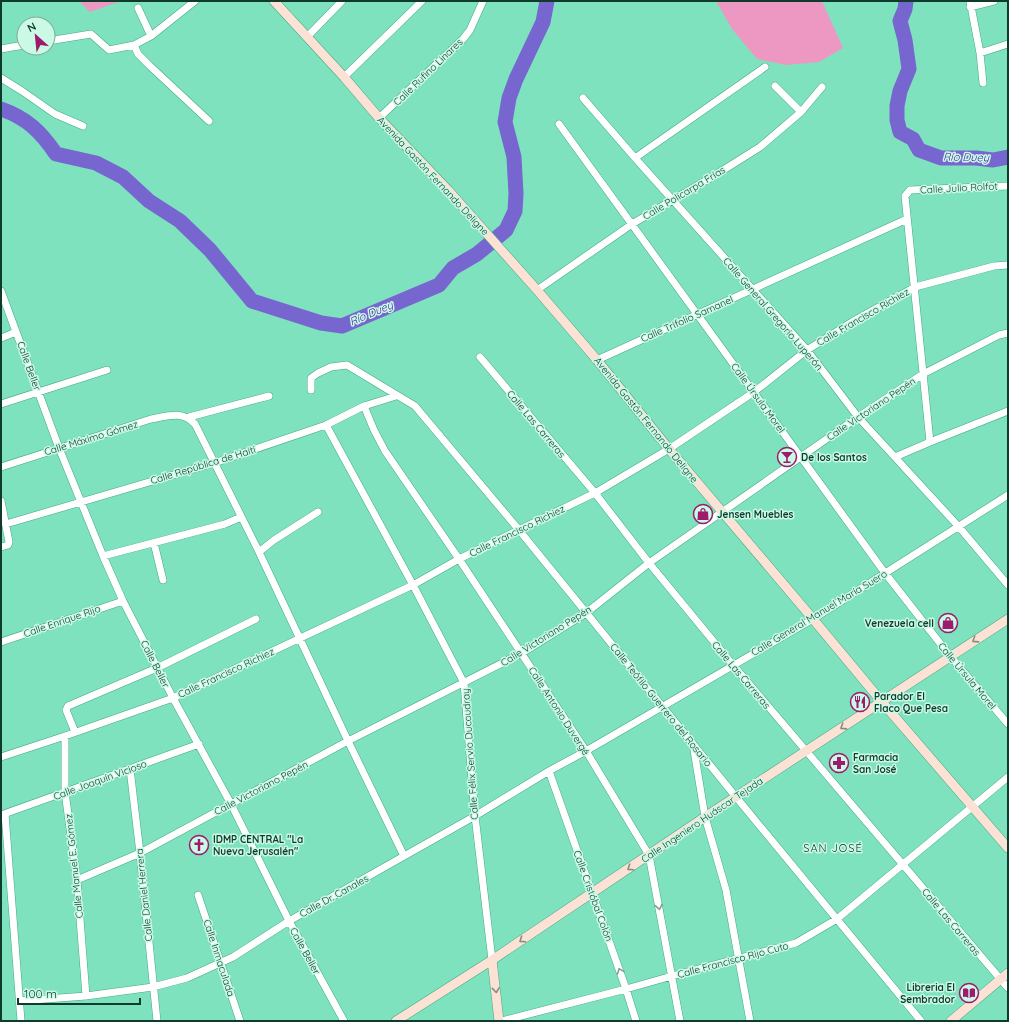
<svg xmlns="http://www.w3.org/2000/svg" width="1009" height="1022" font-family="Quicksand,sans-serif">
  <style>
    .green { fill: #ed97c3 }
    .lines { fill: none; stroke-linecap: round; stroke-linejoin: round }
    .river { stroke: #7866d0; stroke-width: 15 }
    .street-casing { stroke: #42a987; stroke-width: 8 }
    .secondary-casing { stroke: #42a987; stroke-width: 10 }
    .street { stroke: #fff; stroke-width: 7 }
    .secondary { stroke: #fce2d4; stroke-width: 9 }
    .oneway { stroke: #868e80 }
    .oneway2 { stroke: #879d96 }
    .labels { text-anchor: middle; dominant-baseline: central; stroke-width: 3; stroke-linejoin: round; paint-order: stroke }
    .street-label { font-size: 10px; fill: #0f3b2d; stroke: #caf9e5 }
    .poi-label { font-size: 10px; font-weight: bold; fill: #0f3b2d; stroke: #caf9e5; text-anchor: start }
    .water-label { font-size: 11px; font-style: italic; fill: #4a24a3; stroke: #caf9e5 }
    .neighbourhood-label { font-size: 11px; letter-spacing: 1px; fill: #113126; stroke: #caf9e5 }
  </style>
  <rect width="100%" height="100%" fill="#7fe2be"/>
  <!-- green -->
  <path class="green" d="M 79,1 L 121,1 L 90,12 Z
    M 716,1 L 822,1 L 843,48 L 819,62 L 786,65 L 757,59 L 732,29 Z"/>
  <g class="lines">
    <!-- river -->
    <path class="river" d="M 906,1 L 905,9 L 900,21 L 905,40 L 909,69 L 900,91 L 897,106 L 897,120 L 900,132 L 913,139 L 919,150 L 941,158 L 976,158 L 993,160 L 1008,157
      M 1,109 C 27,118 41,132 56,154 L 96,163 L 123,177 L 149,201 L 180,221 L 210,250 L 252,301 L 321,323 L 342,326 L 439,285 L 453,268 L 477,254 L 506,230 L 515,211 L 516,194 L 514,157 L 505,122 L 509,98 L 516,79 L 543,22 L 547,1"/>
    <!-- street casing -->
    <g class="street-casing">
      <path id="street" d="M 970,1 L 980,53 L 983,83
        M 970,7 L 994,1
        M 138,8 L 151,36
        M 307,37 L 342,1
        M 48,41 L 91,34 L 109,50 L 134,45 L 151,36 L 195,1
        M 134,45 L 138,54 L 150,66 L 209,121
        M 1,49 L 24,45
        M 980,53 L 1008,44
        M 344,77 L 422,1
        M 1,78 L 22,91 L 55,114 L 83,126
        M 775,86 L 801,112
        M 583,98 L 635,158 L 807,350 L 858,417 L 959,527 L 1008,585
        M 379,118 L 463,39 L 470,30 L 483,1
        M 559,124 L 885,573 L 950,656 L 1008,724
        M 635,158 L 765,67
        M 537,290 L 632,224 L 717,174 L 760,147 L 801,112 L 822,87
        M 1,291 L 59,448 L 103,556 L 123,601 L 173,698 L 231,804 L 289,921 L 344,1021
        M 1,338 L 16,332
        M 480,357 L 595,493 L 649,563 L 733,665 L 1008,988
        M 597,360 L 907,219
        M 311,390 L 311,378 L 318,373 L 331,367 L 347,365 L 415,406 L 519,530 L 736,797 L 921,1021
        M 1,404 L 107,370
        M 364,406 L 374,430 L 385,451 L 459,559 L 586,751 L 649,855 L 680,1021
        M 189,417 L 269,396
        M 326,425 L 413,585 L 464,683 L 475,816 L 492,960
        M 930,442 L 905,196 L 910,190 L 1008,186
        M 895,457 L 930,442 L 1008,411
        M 1,467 L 151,419 C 168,416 182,410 195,424 L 259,552 L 348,741 L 404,856
        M 1,501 L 9,542 L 8,545 L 1,547
        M 6,524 L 214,463 L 326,425 L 364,406 L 396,396
        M 154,543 L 163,580
        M 259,552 L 274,540 L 318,512
        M 103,556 L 225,524 L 241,517
        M 1,642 L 123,601
        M 75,732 L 66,710 L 68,706 L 157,668 L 256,619
        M 65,736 L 65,792 L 77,880 L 86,996
        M 693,744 L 705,817 L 726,890 L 750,1021
        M 1,757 L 65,736 L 173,698 L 413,585 L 459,559 L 595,493 L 669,449 L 754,392 L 807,350 L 857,319 L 915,287 L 994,266 L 1008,265
        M 130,769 L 140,853 L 157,1021
        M 549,771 L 626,989 L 636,1021
        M 5,814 L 21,1021
        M 1,815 L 199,744
        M 77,880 L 140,853 L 348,741 L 522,653 L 586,613 L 649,563 L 858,417 L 923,374 L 999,335 L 1008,333
        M 198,895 L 240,1021
        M 19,1001 L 86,996 L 153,987 L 187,978 L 233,957 L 289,921 L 475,816 L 549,771 L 586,751 L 813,619 L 1008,495
        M 502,1021 L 626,989 L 672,976 L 796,943 L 837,919 L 1008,777"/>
    </g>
    <!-- secondary casing -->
    <g class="secondary-casing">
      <path id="secondary" d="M 274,1 L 344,77 L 379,118 L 448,190 L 537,290 L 597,360 L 669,449 L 813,619 L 882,702 L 1008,848
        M 492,960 L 499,1021
        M 396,1021 L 492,960 L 705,817 L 1008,619
        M 951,1021 L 1008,973"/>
    </g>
    <!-- street -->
    <use href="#street" class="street"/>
    <!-- secondary -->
    <use href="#secondary" class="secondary"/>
  </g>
  <!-- one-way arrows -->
  <defs><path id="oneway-chevron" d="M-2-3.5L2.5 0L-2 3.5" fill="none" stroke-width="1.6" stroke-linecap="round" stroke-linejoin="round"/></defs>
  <g class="oneway">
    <use href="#oneway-chevron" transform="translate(975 640) rotate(147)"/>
    <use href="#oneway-chevron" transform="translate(843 727) rotate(147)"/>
    <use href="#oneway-chevron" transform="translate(630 868) rotate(146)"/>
    <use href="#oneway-chevron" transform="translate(522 940) rotate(146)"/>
    <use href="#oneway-chevron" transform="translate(496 990) rotate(84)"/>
  </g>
  <g class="oneway2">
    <use href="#oneway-chevron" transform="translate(659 907) rotate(79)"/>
    <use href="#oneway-chevron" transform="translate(620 971) rotate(-110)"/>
  </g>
  <!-- icons -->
  <defs>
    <g id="bar-ring" transform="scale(1)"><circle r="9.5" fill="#caf9e5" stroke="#9d1a6c" stroke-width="1.5"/><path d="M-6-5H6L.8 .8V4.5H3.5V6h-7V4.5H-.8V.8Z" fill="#9d1a6c"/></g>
    <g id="shop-ring" transform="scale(1)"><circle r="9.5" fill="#caf9e5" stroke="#9d1a6c" stroke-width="1.5"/><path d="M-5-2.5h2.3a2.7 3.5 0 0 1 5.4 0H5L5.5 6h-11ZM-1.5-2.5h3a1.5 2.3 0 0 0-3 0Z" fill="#9d1a6c"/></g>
    <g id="restaurant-ring" transform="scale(1)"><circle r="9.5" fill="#caf9e5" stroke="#9d1a6c" stroke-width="1.5"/><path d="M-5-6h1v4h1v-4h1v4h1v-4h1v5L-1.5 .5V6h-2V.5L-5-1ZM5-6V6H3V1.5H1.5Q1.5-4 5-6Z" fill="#9d1a6c"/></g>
    <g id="pharmacy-ring" transform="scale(1)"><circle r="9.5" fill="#caf9e5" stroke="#9d1a6c" stroke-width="1.5"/><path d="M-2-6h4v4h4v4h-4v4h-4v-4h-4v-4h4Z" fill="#9d1a6c"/></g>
    <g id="church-ring" transform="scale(1)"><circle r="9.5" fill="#caf9e5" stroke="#9d1a6c" stroke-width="1.5"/><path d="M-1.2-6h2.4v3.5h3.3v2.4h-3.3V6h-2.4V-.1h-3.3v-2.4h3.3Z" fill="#9d1a6c"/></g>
    <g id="library-ring" transform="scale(1)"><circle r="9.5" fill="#caf9e5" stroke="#9d1a6c" stroke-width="1.5"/><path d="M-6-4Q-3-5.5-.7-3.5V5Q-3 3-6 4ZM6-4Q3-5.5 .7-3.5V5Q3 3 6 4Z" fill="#9d1a6c"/></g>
  </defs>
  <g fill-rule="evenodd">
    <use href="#bar-ring" x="787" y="457"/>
    <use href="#shop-ring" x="703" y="514"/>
    <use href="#shop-ring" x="948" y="623"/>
    <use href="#restaurant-ring" x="860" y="702"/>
    <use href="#pharmacy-ring" x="839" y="763"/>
    <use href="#church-ring" x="199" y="845"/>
    <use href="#library-ring" x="969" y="993"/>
  </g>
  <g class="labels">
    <!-- street labels -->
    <g class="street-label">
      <text transform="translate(428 72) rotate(-44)">Calle Rufino Linares</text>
      <text transform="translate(433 176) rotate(47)">Avenida Gastón Fernando Deligne</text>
      <text transform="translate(959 188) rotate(-3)">Calle Julio Rolfot</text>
      <text transform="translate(684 193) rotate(-31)">Calle Policarpa Frías</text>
      <text transform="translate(773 314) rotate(49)">Calle General Gregorio Luperón</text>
      <text transform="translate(863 317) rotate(-30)">Calle Francisco Richiez</text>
      <text transform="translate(687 319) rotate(-24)">Calle Trifolio Samanel</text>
      <text transform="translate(29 366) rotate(70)">Calle Beller</text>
      <text transform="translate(758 398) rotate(54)">Calle Úrsula Morel</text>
      <text transform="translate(871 409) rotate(-34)">Calle Victoriano Pepén</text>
      <text transform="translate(646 420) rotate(51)">Avenida Gastón Fernando Deligne</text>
      <text transform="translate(536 424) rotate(50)">Calle Las Carreras</text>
      <text transform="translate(91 438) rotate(-17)">Calle Máximo Gómez</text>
      <text transform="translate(203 465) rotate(-17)">Calle República de Haití</text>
      <text transform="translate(517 531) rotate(-26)">Calle Francisco Richiez</text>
      <text transform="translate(819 613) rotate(-31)">Calle General Manuel María Suero</text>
      <text transform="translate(62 621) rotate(-19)">Calle Enrique Rijo</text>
      <text transform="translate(546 636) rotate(-32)">Calle Victoriano Pepén</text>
      <text transform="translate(155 664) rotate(63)">Calle Beller</text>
      <text transform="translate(226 673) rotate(-25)">Calle Francisco Richiez</text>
      <text transform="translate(741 675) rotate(50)">Calle Las Carreras</text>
      <text transform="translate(967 676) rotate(50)">Calle Úrsula Morel</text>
      <text transform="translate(661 705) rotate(51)">Calle Teófilo Guerrero del Rosario</text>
      <text transform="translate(559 711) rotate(57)">Calle Antonio Duvergé</text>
      <text transform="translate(470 754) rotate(-94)">Calle Félix Servio Ducoudray</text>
      <text transform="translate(100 780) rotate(-20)">Calle Joaquín Vicioso</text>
      <text transform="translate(261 788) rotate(-28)">Calle Victoriano Pepén</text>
      <text transform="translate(702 820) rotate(-34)">Calle Ingeniero Huáscar Tejada</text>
      <text transform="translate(74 866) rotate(-96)">Calle Manuel E. Gómez</text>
      <text transform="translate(144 895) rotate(-96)">Calle Daniel Herrera</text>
      <text transform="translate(334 896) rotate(-29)">Calle Dr. Canales</text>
      <text transform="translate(593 896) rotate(70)">Calle Cristóbal Colón</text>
      <text transform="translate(951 922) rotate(50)">Calle Las Carreras</text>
      <text transform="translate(305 951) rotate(61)">Calle Beller</text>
      <text transform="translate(219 958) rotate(72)">Calle Inmaculada</text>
      <text transform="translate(733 960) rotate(-15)">Calle Francisco Rijo Cuto</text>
    </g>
    <!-- poi labels -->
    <g class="poi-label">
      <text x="801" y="457">De los Santos</text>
      <text x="717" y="514">Jensen Muebles</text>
      <text x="934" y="623" text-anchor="end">Venezuela cell</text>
      <text x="874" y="696">Parador El<tspan x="874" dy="12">Flaco Que Pesa</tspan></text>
      <text x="853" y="757">Farmacia<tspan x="853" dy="12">San José</tspan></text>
      <text x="213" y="839">IDMP CENTRAL "La<tspan x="213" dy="12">Nueva Jerusalén"</tspan></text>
      <text x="955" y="987" text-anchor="end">Libreria El<tspan x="955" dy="12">Sembrador</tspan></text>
    </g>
    <!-- water labels -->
    <g class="water-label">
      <text transform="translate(966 157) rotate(1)">Río Duey</text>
      <text transform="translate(371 313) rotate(-23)">Río Duey</text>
    </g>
    <!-- neighbourhood labels -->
    <g class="neighbourhood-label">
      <text x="833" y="848">SAN JOSÉ</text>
    </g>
  </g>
  <!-- border -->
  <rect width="1009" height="1022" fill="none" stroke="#0f3b2d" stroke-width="4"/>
  <!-- north arrow -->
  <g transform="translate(36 36) rotate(333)"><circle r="19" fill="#caf9e5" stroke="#7fad9b"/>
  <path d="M0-3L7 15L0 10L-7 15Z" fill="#9d1a6c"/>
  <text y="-6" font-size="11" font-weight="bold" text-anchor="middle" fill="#0f3b2d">N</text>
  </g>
  <!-- scale -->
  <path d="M18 998v6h122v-6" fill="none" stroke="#0f3b2d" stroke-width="2"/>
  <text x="24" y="998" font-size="12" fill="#0f3b2d" stroke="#caf9e5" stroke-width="3" paint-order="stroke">100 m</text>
</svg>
